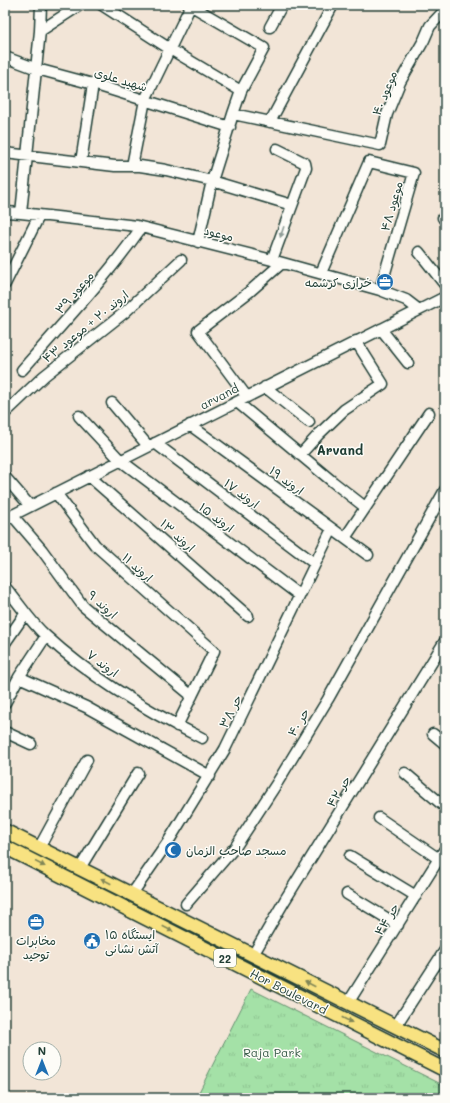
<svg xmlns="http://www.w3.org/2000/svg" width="450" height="1103" font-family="Mali,'Playpen Sans Arabic',sans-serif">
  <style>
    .park { fill: url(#park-tufts); stroke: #628f6e }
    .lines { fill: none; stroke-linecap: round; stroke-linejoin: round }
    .minor-casing { stroke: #1f3d34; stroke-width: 13 }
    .major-casing { stroke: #1f3d34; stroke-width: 16 }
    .minor { stroke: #fdfcf7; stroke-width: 10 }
    .major { stroke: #f8e281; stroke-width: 13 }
    .oneway { fill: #8e9c96 }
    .oneway2 { fill: #818757 }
    .labels { text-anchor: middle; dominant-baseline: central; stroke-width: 3; stroke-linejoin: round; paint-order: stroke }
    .shield { fill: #fdfcf7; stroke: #62766e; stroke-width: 1 }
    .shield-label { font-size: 11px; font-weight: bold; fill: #1f3d34 }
    .street-label { font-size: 12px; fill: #1f3d34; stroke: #fdfcf7 }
    .poi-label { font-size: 12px; fill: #1f3d34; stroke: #fdfcf7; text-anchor: start }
    .park-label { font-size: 12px; fill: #3a5e4b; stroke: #fdfcf7 }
    .neighbourhood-label { font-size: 13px; font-weight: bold; fill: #1f3d34; stroke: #fdfcf7 }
  </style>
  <defs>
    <pattern id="park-tufts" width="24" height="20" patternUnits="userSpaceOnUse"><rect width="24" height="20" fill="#a4e1a7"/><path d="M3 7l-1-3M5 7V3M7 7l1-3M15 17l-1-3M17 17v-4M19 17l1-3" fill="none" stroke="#8dc290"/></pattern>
  </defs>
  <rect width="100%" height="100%" fill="#f2e5d7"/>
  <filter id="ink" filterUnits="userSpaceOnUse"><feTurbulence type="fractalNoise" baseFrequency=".025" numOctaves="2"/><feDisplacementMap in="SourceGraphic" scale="8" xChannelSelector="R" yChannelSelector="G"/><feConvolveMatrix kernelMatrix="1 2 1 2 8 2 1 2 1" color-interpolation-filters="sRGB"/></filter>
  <g filter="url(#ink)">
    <!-- park -->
    <path class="park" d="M 251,989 L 445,1086 L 445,1098 L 196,1098 Z"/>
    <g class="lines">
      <!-- minor casing -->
      <g class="minor-casing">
        <path id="minor" d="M 102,5 L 170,49 L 241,91
          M 190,5 L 264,48 L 241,91 L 233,114 L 212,181 L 198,242
          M 270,27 L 282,5
          M 40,31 L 41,5
          M 5,57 L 37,69 L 93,84 L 230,127
          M 233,114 L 380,145 L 387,114 L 400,82 L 424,40 L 430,26 L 445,10
          M 270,122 L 333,5
          M 5,153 L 115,166 L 140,166 L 166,170 L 212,181 L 292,205
          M 81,162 L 93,84
          M 132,166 L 145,100 L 191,5
          M 5,212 L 21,213 L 137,226 L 272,260 L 380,290 L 406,300 L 419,310
          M 21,213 L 40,31 L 80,5
          M 443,218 L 445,220
          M 419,252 L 445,285
          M 272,260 L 306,168 L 305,163 L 277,149
          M 321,273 L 369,162 L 414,173 L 380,290
          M 5,284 L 39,216
          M 381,329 L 408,363
          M 22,370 C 63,323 105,279 141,228
          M 265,387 L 309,422
          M 247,397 L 198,331 L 249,292 L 282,263
          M 237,402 L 333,482 L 365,507
          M 112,403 L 148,446
          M 5,413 L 44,376 L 124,313 L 181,260
          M 79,416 L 120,460 L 299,595
          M 190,425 L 368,555
          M 155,443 L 314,563
          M 300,455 L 319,434 L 344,410 L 383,384 L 356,341
          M 89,476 L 248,616
          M 5,477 L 30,506
          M 56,493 L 95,545 L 214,651 L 177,726
          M 12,515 L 42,550 L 83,606 L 192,696
          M 5,519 L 445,297
          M 345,538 L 429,413
          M 5,587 C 19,603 30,622 46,636 C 92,678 147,711 202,738
          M 5,643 L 25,614
          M 19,677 L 86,707 L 210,776
          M 5,703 L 19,677 L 46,636
          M 5,732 L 31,744
          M 433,734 L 445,744
          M 405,773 L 445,807
          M 379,818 L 439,859
          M 39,848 L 87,760
          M 350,856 L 416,896
          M 80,868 L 138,773
          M 132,894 L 168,842 L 225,749 L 332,529
          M 347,894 L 398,925
          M 186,904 L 236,846 L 277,783 L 328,699 L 445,490
          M 253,955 L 285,900 L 445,641
          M 348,1003 L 445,849
          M 395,1027 L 445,950"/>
      </g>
      <!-- major casing -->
      <g class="major-casing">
        <path id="major" d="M 5,831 L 445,1051
          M 5,847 L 445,1070"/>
      </g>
      <!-- minor -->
      <use href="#minor" class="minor"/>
      <!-- major -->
      <use href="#major" class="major"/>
    </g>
    <!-- one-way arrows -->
    <defs><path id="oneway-solid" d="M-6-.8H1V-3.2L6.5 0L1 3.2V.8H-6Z"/></defs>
    <use class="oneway" href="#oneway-solid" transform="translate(282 232) rotate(109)"/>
    <g class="oneway2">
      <use href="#oneway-solid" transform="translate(40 864) rotate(27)"/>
      <use href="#oneway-solid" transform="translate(106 881) rotate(-153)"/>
      <use href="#oneway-solid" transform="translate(168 929) rotate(27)"/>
      <use href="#oneway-solid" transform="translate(310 984) rotate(-153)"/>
      <use href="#oneway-solid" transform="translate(347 1020) rotate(27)"/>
    </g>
  </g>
  <!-- icons -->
  <defs>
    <g id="office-disc" transform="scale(0.9)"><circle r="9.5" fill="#1f6fb2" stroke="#fdfcf7"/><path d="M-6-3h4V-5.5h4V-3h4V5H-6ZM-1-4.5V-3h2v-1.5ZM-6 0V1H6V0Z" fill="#fff"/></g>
    <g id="mosque-disc" transform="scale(0.9)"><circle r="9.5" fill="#1f6fb2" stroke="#fdfcf7"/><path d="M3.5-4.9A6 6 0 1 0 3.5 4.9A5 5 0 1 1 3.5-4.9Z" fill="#fff"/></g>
    <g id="civic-disc" transform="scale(0.9)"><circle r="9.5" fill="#1f6fb2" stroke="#fdfcf7"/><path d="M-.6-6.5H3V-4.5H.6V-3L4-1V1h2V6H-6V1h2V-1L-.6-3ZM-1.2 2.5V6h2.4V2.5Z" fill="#fff"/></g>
  </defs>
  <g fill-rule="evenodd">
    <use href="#office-disc" x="385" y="282"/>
    <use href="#mosque-disc" x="173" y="850"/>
    <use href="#office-disc" x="36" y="922"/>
    <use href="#civic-disc" x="92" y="941"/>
  </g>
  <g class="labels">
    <!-- shield labels -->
    <rect class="shield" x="214" y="949" width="22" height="18" rx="3"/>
    <g class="shield-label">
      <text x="225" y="958">22</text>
    </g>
    <!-- street labels -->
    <g class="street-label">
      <text transform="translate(121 79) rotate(17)">شهید علوی</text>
      <text transform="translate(384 93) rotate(-68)">موعود ۴۰</text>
      <text transform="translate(391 206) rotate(-74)">موعود ۴۸</text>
      <text transform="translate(219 233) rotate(14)">موعود</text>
      <text transform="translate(74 292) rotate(-49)">موعود ۳۹</text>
      <text transform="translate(85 326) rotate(-39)">اروند ۲۰ + موعود ۴۳</text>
      <text transform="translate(219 396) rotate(-27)">arvand</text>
      <text transform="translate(287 480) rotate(36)">اروند ۱۹</text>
      <text transform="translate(242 493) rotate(37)">اروند ۱۷</text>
      <text transform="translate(217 517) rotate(37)">اروند ۱۵</text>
      <text transform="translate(178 535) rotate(42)">اروند ۱۳</text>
      <text transform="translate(138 567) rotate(42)">اروند ۱۱</text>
      <text transform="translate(103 604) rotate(42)">اروند ۹</text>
      <text transform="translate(103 663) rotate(37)">اروند ۷</text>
      <text transform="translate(230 711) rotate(-63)">حر ۳۸</text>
      <text transform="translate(298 722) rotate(-59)">حر ۴۰</text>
      <text transform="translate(338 791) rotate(-58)">حر ۴۲</text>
      <text transform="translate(386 919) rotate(-58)">حر ۴۴</text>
      <text transform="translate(289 991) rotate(27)">Hor Boulevard</text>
    </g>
    <!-- poi labels -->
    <g class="poi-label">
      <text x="372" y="282" text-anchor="end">خرازی کرشمه</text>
      <text x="186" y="850">مسجد صاحب الزمان</text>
      <text x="105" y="934">ایستگاه ۱۵<tspan x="105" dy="14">آتش نشانی</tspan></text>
      <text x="36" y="940" text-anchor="middle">مخابرات<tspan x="36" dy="14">توحید</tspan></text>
    </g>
    <!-- park labels -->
    <g class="park-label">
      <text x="272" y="1052">Raja Park</text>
    </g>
    <!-- neighbourhood labels -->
    <g class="neighbourhood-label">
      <text x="340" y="449">Arvand</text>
    </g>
  </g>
  <!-- margin -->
  <rect width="450" height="1103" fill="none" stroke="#fdfcf7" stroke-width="20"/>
  <rect x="10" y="10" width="430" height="1083" fill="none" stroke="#1f3d34" stroke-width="1.5" filter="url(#ink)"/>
  <!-- north arrow -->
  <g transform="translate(42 1061)"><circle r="19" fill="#fdfcf7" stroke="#a4b0a9"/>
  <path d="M0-3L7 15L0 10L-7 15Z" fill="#1f6fb2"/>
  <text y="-6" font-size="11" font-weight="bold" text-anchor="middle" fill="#1f3d34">N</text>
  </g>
</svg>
